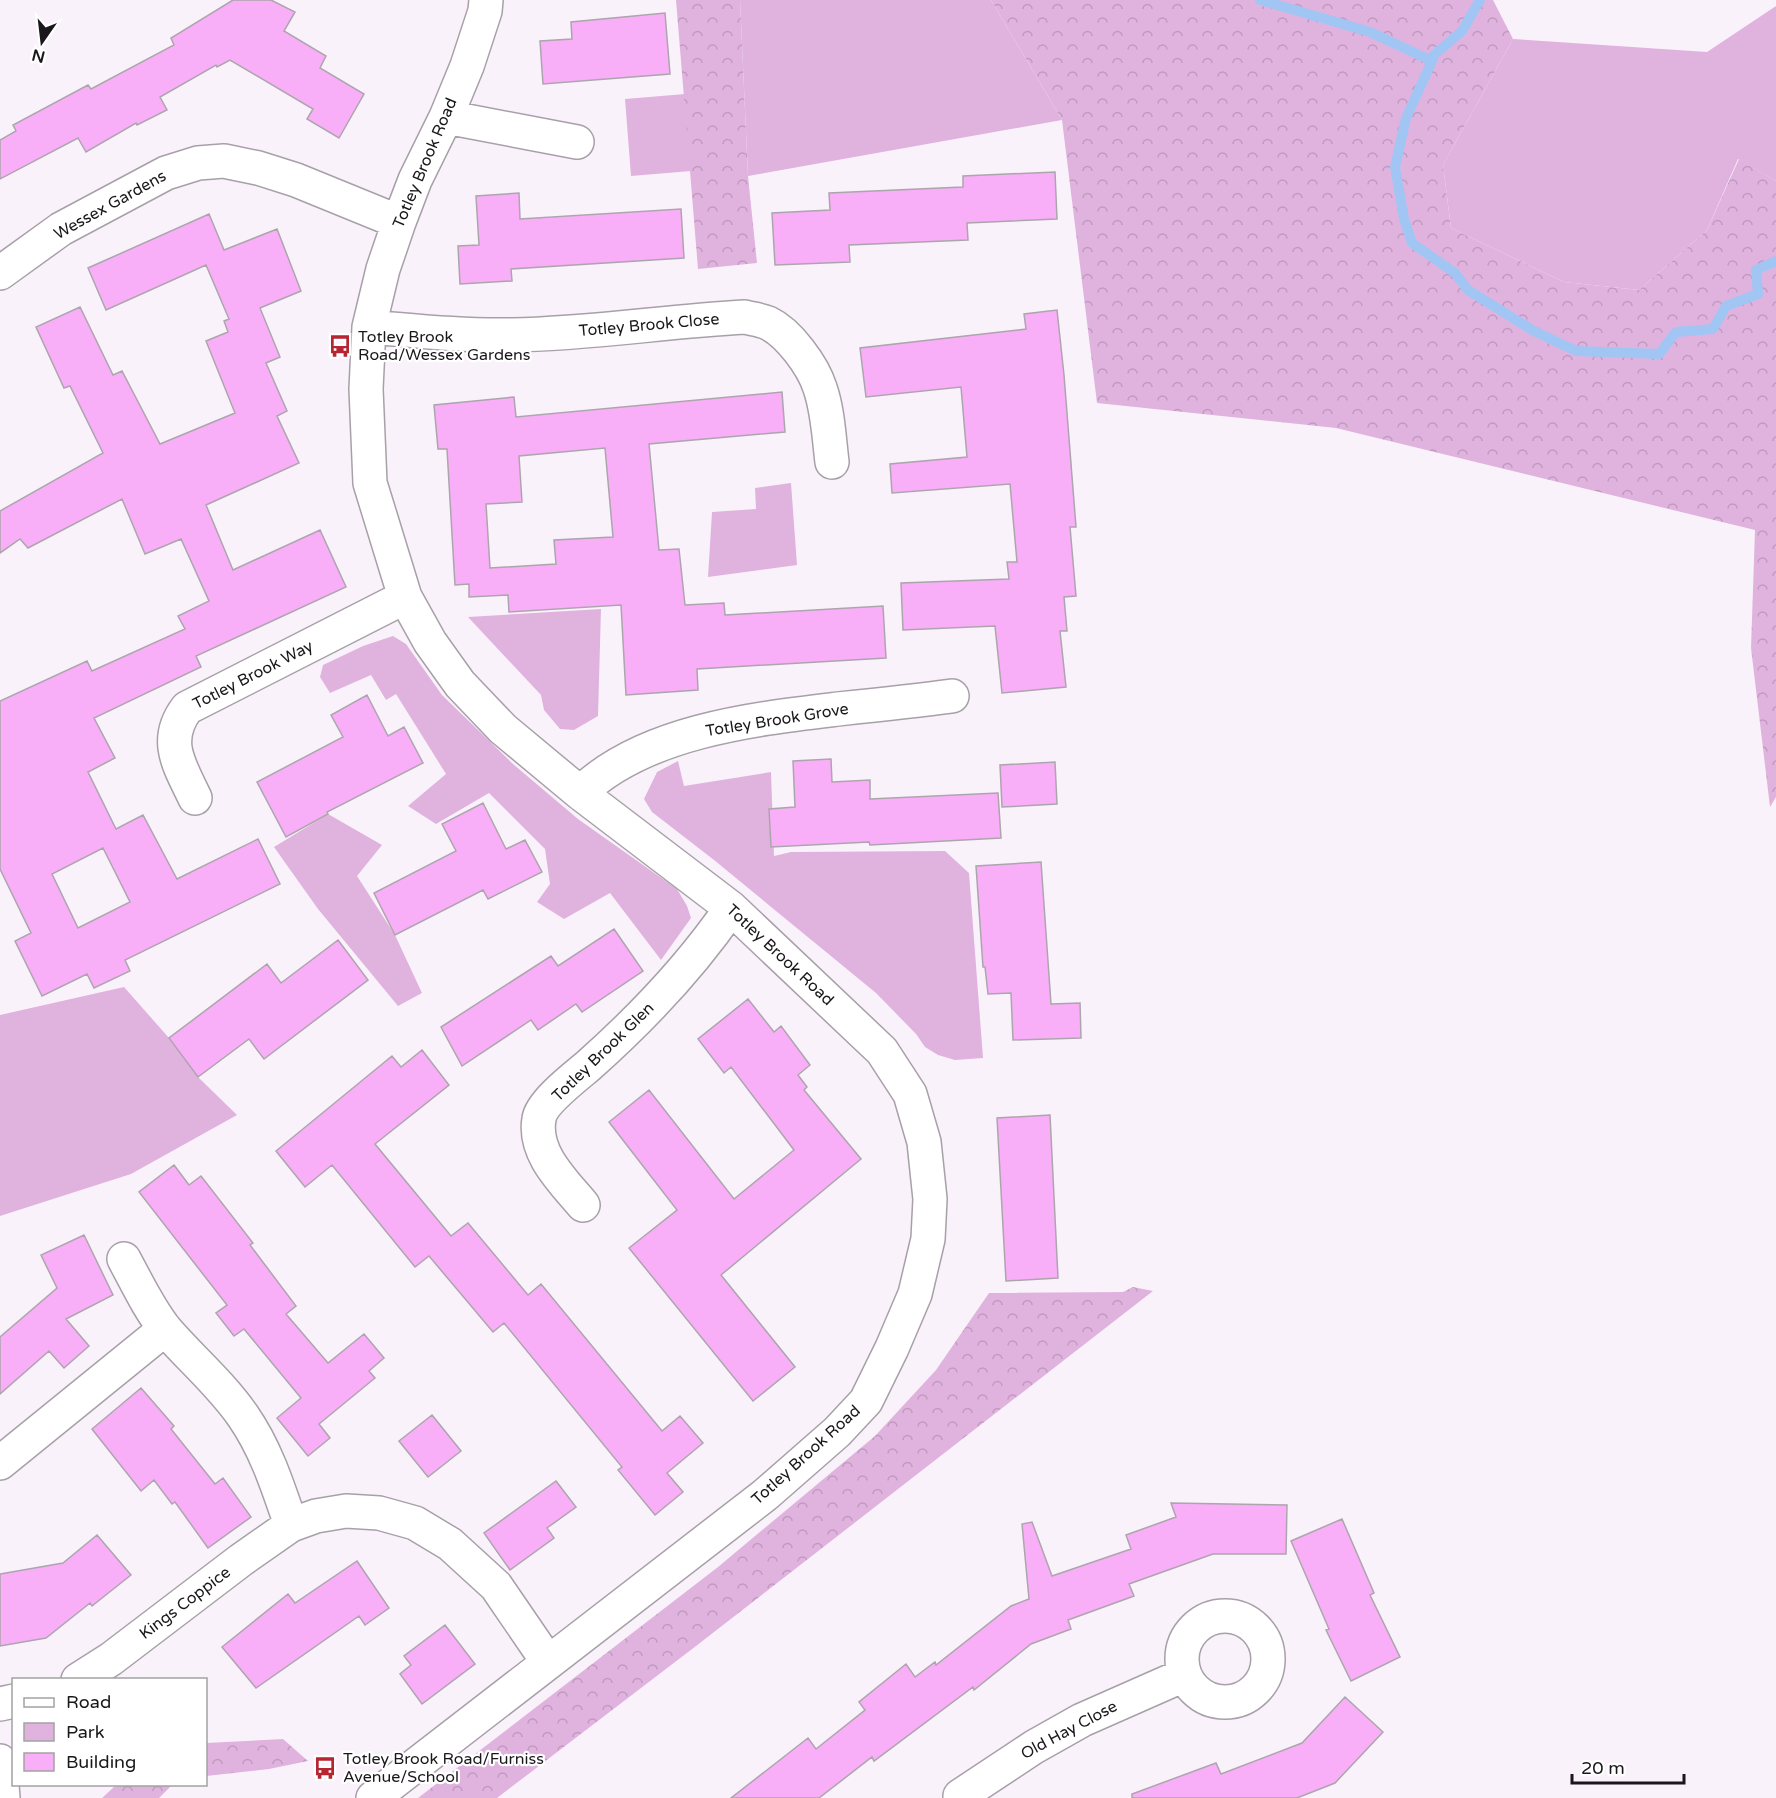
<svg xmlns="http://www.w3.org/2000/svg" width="1776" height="1798" font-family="'Varela Round',sans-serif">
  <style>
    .green { fill: #e0b3df }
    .forest { fill: url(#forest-crowns) }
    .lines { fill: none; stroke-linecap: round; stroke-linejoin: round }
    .stream { stroke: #a1c6f4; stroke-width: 10 }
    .building { fill: #f8aff7; stroke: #ada5ad; stroke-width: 1.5; fill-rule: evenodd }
    .street-casing { stroke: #a8a0a8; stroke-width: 36 }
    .street { stroke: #fff; stroke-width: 33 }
    .labels { text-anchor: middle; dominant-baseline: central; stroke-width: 4.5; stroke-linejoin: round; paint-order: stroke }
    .street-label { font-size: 16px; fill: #1a171a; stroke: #fff }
    .poi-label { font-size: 16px; fill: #1a171a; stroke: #fff; text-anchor: start }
  </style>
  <defs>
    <pattern id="forest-crowns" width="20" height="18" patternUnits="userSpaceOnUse" patternTransform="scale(1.5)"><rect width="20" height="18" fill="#e0b3df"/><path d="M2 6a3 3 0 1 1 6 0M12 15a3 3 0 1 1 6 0" fill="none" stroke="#c099bf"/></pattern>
  </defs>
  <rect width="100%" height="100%" fill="#faf2fa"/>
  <!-- green -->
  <path class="green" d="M 740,0 L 991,0 L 1062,120 L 748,176 Z
    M 1776,6 L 1776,181 L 1738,159 L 1707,230 L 1639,290 L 1564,282 L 1451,228 L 1443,165 L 1513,39 L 1707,52 Z
    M 685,94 L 691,171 L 631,176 L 625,99 Z
    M 791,483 L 797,565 L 708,577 L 712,512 L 756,509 L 755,488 Z
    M 601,609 L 598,716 L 574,730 L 560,729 L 544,710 L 541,695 L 468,617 Z
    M 393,636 L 406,644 L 442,695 L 513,764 L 578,819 L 677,889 L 687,906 L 691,918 L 661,960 L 610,893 L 564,919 L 537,902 L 550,884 L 545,849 L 489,793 L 436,824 L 408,806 L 446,774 L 396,694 L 386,700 L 371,675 L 330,693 L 320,677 L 323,665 L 363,646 Z
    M 678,761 L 684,786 L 771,772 L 774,856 L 791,852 L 945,851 L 969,873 L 983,1058 L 955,1060 L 938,1055 L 925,1047 L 916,1034 L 876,993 L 714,860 L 652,812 L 644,799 L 657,772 Z
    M 328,814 L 382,845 L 357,876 L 395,935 L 422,993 L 398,1006 L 318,909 L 274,847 Z
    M 124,987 L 169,1038 L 198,1077 L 237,1115 L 131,1174 L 0,1216 L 0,1015 Z"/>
  <!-- forest -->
  <path class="forest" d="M 676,0 L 740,0 L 748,176 L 757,263 L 698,269 Z
    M 991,0 L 1493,0 L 1513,39 L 1443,165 L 1451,228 L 1564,282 L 1639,290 L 1707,230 L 1739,159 L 1776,181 L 1776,797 L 1770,807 L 1751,648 L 1755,530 L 1336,428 L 1097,403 L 1062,120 Z
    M 1133,1287 L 1153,1291 L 696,1646 L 497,1798 L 418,1798 L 718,1567 L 875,1436 L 936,1370 L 989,1293 L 1123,1292 Z
    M 283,1739 L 308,1761 L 269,1769 L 206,1776 L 206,1743 Z
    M 116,1785 L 116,1784 L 172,1785 L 159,1798 L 102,1798 Z"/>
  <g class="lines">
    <!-- stream -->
    <path class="stream" d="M 1260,0 L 1370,32 L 1432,61 L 1406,118 L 1395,167 L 1404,219 L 1412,243 L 1455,273 L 1468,290 L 1534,331 L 1576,351 L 1659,354 L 1676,332 L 1713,329 L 1726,306 L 1758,294 L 1756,270 L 1776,261
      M 1432,61 L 1434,55 L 1462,31 L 1480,0"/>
  </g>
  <!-- building -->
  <path class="building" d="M 233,0 L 271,0 L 295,12 L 284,31 L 326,56 L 320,68 L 364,94 L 339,138 L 307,119 L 313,109 L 230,60 L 217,67 L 216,65 L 160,97 L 167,110 L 137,125 L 136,123 L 86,152 L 78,138 L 0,179 L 0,140 L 16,131 L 13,125 L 88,85 L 91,89 L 174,45 L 171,38 Z
    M 665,13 L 670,74 L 543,84 L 540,41 L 572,39 L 571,22 Z
    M 1055,172 L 1057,219 L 967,223 L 968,240 L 849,245 L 850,262 L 775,265 L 772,213 L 830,210 L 829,193 L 963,187 L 963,176 Z
    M 519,193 L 520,219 L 681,209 L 684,258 L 511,269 L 512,281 L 460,284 L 458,246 L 479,245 L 476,196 Z
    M 209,214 L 224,250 L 277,229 L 301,291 L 260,308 L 280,357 L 266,363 L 287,411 L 277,416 L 299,463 L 206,505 L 233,570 L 320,530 L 346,587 L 196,656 L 201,667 L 94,718 L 115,758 L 88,772 L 116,829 L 143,815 L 177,879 L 258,839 L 280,884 L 125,960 L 130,971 L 94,988 L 87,974 L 42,996 L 15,941 L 31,933 L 0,869 L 0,701 L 87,661 L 92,671 L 185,629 L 178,616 L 209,601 L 181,539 L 145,554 L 122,499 L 28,548 L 20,539 L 0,553 L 0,511 L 103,453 L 70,386 L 64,388 L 36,327 L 80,307 L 113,375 L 122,371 L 160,444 L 235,413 L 206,341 L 228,332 L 224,321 L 229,319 L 206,265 L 106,310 L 88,268 ZM 103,848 L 130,902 L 78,928 L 52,874 Z
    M 1057,310 L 1064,375 L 1076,527 L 1070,527 L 1076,596 L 1064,597 L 1067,631 L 1060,631 L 1066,687 L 1002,693 L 995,626 L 903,630 L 901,583 L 1009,579 L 1007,562 L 1017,562 L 1010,484 L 892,493 L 890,464 L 967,457 L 961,387 L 866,397 L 860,348 L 1026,329 L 1024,314 Z
    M 782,392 L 785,432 L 649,444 L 659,550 L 679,549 L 685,605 L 724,603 L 725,615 L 883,606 L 886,658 L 697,669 L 698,690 L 626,695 L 621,605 L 509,612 L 508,595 L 469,597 L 469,584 L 455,585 L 447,449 L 438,449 L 434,405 L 514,397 L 516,417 ZM 605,448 L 613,537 L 554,540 L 556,564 L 490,568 L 486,504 L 522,502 L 519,456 Z
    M 367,695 L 388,736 L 404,727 L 423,763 L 327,812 L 328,814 L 286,837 L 257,782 L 343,737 L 331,715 Z
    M 831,759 L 832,782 L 870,780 L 870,799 L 998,793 L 1001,838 L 870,845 L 869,842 L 771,847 L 769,809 L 795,807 L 793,761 Z
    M 1055,762 L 1057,804 L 1002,807 L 1000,765 Z
    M 483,803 L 506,849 L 525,840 L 542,872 L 488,899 L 483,890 L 395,935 L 374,893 L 456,851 L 442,824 Z
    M 1041,862 L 1051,1004 L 1080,1003 L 1081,1038 L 1013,1040 L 1011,993 L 988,994 L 985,967 L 983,967 L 976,866 Z
    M 614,929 L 643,971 L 582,1012 L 576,1004 L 538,1030 L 531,1020 L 462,1066 L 441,1027 L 551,956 L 558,966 Z
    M 338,940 L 368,980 L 264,1059 L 249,1039 L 198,1077 L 169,1038 L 267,964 L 281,983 Z
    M 748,999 L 774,1032 L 781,1026 L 810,1065 L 798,1075 L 807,1087 L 804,1090 L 861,1159 L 721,1275 L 795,1367 L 753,1401 L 629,1248 L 677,1210 L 609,1122 L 649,1090 L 734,1199 L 794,1150 L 731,1067 L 724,1073 L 698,1039 Z
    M 422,1050 L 449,1085 L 375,1144 L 451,1236 L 468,1223 L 528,1295 L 541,1284 L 662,1431 L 680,1416 L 703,1443 L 667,1473 L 683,1492 L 655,1515 L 618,1470 L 622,1467 L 504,1323 L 493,1332 L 429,1256 L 415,1267 L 332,1165 L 305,1187 L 276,1151 L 392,1056 L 401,1067 Z
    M 1050,1115 L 1058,1278 L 1006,1281 L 997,1118 Z
    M 174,1165 L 189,1185 L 201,1176 L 253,1243 L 250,1245 L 296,1306 L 286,1314 L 328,1363 L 364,1334 L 384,1358 L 369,1371 L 375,1378 L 319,1424 L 330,1438 L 308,1456 L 277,1418 L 301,1398 L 244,1329 L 234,1336 L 216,1313 L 227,1305 L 139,1192 Z
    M 84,1235 L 113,1295 L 66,1319 L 89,1346 L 64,1368 L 49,1351 L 0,1394 L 0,1337 L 57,1288 L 41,1255 Z
    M 141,1388 L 174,1426 L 171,1429 L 215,1484 L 223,1478 L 251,1517 L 208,1548 L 175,1502 L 172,1504 L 154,1480 L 141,1491 L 92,1429 Z
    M 432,1415 L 461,1451 L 428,1477 L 399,1441 Z
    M 556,1481 L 576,1507 L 547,1528 L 554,1538 L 510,1570 L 484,1533 Z
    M 1171,1503 L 1287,1505 L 1286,1554 L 1213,1554 L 1129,1584 L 1134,1596 L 1068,1620 L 1071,1629 L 1031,1644 L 974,1690 L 973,1687 L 874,1761 L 872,1757 L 819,1798 L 731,1798 L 808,1738 L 816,1749 L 865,1710 L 859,1702 L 906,1664 L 915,1677 L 935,1662 L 936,1665 L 1011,1606 L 1029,1599 L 1022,1524 L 1032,1522 L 1052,1576 L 1131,1549 L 1126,1535 L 1176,1517 Z
    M 1342,1519 L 1374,1593 L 1370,1595 L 1400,1657 L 1351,1681 L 1326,1630 L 1329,1629 L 1291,1541 Z
    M 97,1535 L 131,1575 L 92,1606 L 90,1603 L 46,1638 L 0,1646 L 0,1574 L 63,1563 Z
    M 357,1561 L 389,1608 L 365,1625 L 359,1616 L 256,1688 L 222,1647 L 288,1594 L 295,1603 Z
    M 445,1625 L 475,1664 L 422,1704 L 400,1674 L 411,1665 L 404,1656 Z
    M 1345,1697 L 1383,1732 L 1335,1783 L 1297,1798 L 1132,1798 L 1132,1794 L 1216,1763 L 1221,1774 L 1302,1743 Z"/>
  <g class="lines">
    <!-- street casing -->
    <g class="street-casing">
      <path id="street" d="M 446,117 L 577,142
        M 0,273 L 61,229 L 166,173 L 198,163 L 224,161 L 258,168 L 296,180 L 399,222
        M 369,327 C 417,331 464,336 512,335 C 590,334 667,321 745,317 C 752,319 761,320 768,323 C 789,333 813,366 820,388 C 828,411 829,438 832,462
        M 580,793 C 644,731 754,719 838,709 C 876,705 914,701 952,696
        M 195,798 C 180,766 162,741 187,708 L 405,597
        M 583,1205 C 563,1181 533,1153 539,1119 C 541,1103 575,1077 588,1066 C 642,1018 690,968 731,908
        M 124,1259 C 137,1283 149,1309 166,1330 C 191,1359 221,1384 243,1416 C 266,1449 278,1487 291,1525
        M 0,1463 L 165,1329
        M1182 1659a43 43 0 1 1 86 0a43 43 0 1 1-86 0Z
        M 78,1680 L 111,1659 L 241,1560 L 291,1525 L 316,1516 L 346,1511 L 379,1513 L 415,1523 L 450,1544 L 496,1586 L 548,1662
        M 0,1704 L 14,1701
        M 0,1761 L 3,1798
        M 960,1796 L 1034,1747 L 1082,1720 L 1184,1675
        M 373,1798 L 765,1495 L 837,1432 L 866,1401 L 892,1348 L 915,1294 L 928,1239 L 930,1199 L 924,1142 L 910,1094 L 882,1051 L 731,908 L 580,793 L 503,729 L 460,684 L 430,642 L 405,597 L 370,483 L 366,389 L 369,327 L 383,269 L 399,222 L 415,180 L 446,117 L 467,66 L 485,11 L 486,0"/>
    </g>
    <!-- street -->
    <use href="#street" class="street"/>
  </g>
  <!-- icons -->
  <defs>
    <g id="bus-bare" transform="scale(1.8)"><path d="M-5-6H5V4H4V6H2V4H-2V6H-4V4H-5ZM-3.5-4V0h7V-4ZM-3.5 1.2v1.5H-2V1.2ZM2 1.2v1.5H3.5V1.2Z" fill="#b62531" stroke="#fff" stroke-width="2.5" paint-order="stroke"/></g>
  </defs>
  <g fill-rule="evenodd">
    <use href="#bus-bare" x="340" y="346"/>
    <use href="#bus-bare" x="325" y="1768"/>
  </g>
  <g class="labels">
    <!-- street labels -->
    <g class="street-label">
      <text transform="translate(425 163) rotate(-67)">Totley Brook Road</text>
      <text transform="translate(110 205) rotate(-29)">Wessex Gardens</text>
      <text transform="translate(649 325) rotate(-5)">Totley Brook Close</text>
      <text transform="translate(253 675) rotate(-27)">Totley Brook Way</text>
      <text transform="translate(777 720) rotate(-9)">Totley Brook Grove</text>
      <text transform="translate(780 955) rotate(43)">Totley Brook Road</text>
      <text transform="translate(603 1052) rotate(-44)">Totley Brook Glen</text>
      <text transform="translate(806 1455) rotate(-42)">Totley Brook Road</text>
      <text transform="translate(185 1603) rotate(-37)">Kings Coppice</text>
      <text transform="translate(1069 1730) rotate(-28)">Old Hay Close</text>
    </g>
    <!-- poi labels -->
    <g class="poi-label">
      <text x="358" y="337">Totley Brook<tspan x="358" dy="18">Road/Wessex Gardens</tspan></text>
      <text x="343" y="1759">Totley Brook Road/Furniss<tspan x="343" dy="18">Avenue/School</tspan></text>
    </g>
  </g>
  <!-- legend -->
  <rect x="12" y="1678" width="195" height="108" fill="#ffffff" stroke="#a3a2a3" stroke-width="1.5"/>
  <rect x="24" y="1698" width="30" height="9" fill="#ffffff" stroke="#a3a2a3" stroke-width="1.5"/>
  <text x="66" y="1708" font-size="18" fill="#1a171a">Road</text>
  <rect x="24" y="1723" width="30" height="18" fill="#e0b3df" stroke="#a3a2a3" stroke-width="1.5"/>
  <text x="66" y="1738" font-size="18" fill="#1a171a">Park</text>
  <rect x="24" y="1753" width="30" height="18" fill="#f8aff7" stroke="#a3a2a3" stroke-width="1.5"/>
  <text x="66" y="1768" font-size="18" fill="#1a171a">Building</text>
  <!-- north arrow -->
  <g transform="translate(42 42) rotate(194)" stroke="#ffffff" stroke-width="4.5" paint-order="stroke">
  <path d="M0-4.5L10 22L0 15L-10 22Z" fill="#1a171a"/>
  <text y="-9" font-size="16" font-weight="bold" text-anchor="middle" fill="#1a171a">N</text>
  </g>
  <!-- scale -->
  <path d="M1572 1774v9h112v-9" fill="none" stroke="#1a171a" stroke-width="3"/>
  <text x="1581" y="1774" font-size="18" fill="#1a171a" stroke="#ffffff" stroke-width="4.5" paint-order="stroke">20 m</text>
</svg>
